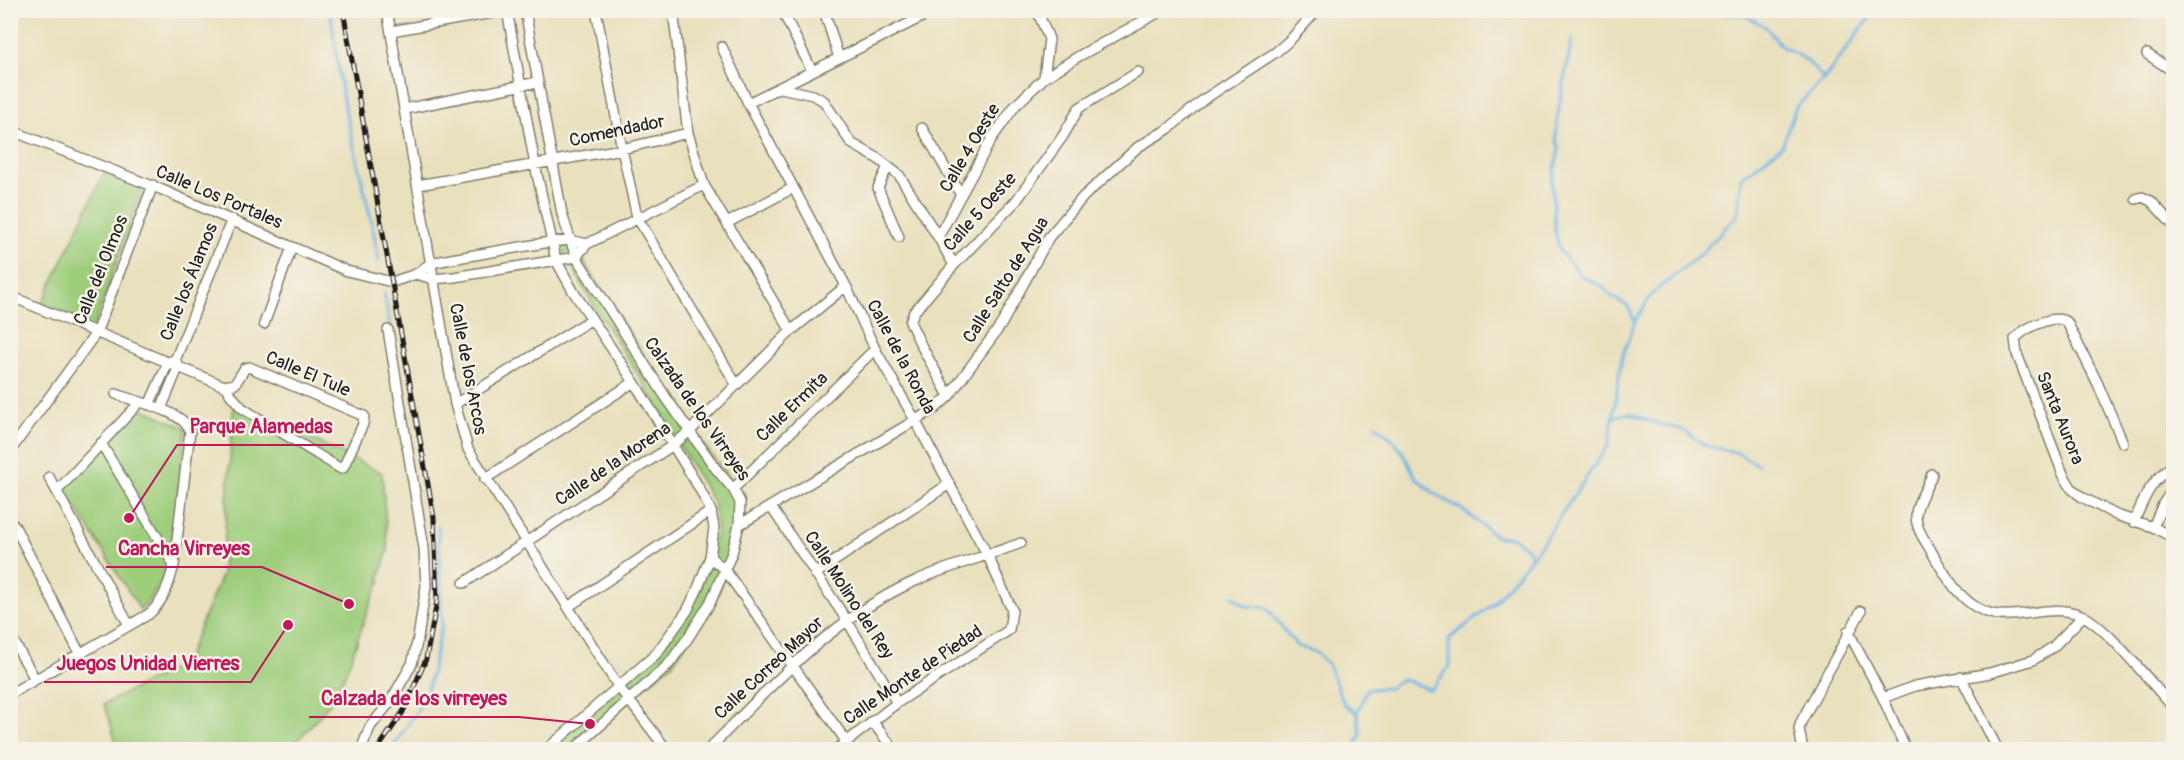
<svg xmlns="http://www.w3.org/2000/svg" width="2184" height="760" font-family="Pangolin,sans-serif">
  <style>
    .green { fill: #9ece7c; stroke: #5d754c; stroke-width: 1.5 }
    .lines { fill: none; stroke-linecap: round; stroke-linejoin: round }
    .stream { stroke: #6eb3e4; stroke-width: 3 }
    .minor-casing { stroke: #827e6c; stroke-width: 12 }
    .minor { stroke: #fff; stroke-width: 9 }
    .rail-casing { stroke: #1c1c1c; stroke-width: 5 }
    .rail { stroke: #f7f3e8; stroke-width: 3; stroke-dasharray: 9; stroke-linecap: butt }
    .labels { text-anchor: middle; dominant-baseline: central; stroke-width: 5; stroke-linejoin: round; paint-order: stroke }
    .street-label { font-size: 18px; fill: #1c1c1c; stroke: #f7f3e8 }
    .leader { fill: none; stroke: #c2185b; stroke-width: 2 }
    .callout-dot { fill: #c2185b; stroke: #f7f3e8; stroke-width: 2 }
    .callout-label { font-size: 20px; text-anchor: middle; font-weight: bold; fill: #c2185b; stroke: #f7f3e8; stroke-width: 5; stroke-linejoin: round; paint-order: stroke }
  </style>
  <rect width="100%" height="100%" fill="#f7f3e8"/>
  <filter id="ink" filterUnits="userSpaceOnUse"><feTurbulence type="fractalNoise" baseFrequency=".0167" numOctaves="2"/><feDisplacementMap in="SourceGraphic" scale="12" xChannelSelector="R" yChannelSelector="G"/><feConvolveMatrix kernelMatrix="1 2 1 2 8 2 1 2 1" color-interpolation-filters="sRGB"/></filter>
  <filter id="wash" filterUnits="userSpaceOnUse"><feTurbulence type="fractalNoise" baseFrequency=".008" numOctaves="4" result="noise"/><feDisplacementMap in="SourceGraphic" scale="24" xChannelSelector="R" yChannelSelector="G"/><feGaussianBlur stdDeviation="1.35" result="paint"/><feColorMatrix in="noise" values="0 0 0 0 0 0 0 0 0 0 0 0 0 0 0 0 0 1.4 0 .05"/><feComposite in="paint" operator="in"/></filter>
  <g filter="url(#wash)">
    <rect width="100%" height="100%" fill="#e9e0bd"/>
    <!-- green -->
    <path class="green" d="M 104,173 L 143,187 L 94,327 L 42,304 Z
      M 572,242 L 688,426 L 743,494 L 738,541 L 715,601 L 673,663 L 634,695 L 622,684 L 657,653 L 689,610 L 717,532 L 714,504 L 640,377 L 597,311 L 561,246 Z
      M 234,401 L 382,473 L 388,550 L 379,579 L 381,580 C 362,616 355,660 334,696 C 324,714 303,734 289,749 L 118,749 L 104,704 L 185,663 L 222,574 Z
      M 141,408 L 186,428 L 172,547 L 162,581 L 141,611 L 64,489 Z
      M 619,686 L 631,698 L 575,749 L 548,750 Z"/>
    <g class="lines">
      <!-- stream -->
      <path class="stream" d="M 330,10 L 343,100 L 371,219 L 379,261
        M 1720,10 L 1724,14 L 1744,15 L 1766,27 L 1781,46 L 1805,59 L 1824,79
        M 1572,39 L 1558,114 L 1556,137 L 1559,149 L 1552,182 L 1555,232 L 1560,251 L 1582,277 L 1602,286 L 1612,297 L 1628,306 L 1635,322
        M 384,293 L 391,330
        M 1613,417 L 1630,413 L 1652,422 L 1683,430 L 1706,446 L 1736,452 L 1758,465
        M 1375,425 L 1391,438 L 1403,453 L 1416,478 L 1435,494 L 1461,509 L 1497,537 L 1512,537 L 1528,549 L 1531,558
        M 1233,596 L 1246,606 L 1267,608 L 1297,646 L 1315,652 L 1328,664 L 1344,704 L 1357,713
        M 391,750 L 426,697 L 442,624 L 438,526
        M 1353,750 L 1361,734 L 1357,713 L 1367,689 L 1390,688 L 1402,679 L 1431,690 L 1449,667 L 1449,639 L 1493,604 L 1536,552 L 1609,444 L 1622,357 L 1636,319 L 1653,293 L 1702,253 L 1738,214 L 1741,178 L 1782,146 L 1796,107 L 1824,79 L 1875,10"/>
    </g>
  </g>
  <g filter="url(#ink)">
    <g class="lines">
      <!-- minor casing -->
      <g class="minor-casing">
        <path id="minor" d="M 387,10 L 455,404 L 468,449 L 618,686 L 667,750
          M 507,10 L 535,165 L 556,260 L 573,291 L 634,382 L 698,486 L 711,511 L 714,528 L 710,557 L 698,588 L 687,611 L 656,654 L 546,750
          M 525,10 L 562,214 L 576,257 L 665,396 L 716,469 L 733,489 L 740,502 L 739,525 L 732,553 L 710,603 L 688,638 L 669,664 L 573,750
          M 596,10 L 622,149 L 637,217 L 736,384
          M 673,10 L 688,133 L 704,185 L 791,331
          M 782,10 L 812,71
          M 824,10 L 839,58
          M 1037,10 L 1049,39 L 1044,78
          M 391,31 L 509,10
          M 722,47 L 748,103 L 846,286 L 875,349 L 915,420 L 988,556 L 1012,610 L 1009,630 L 897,703 L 836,750
          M 2147,54 L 2174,72
          M 781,88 L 813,95 L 824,101 L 851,143 L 877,158 L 899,175 L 938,237 L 954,265
          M 748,103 L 922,17 L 925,10
          M 405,109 L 538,82
          M 922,128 L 961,195
          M 10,130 L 160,189 L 347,271 L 392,282 L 416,274 L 431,263 L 451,259 L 550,242 L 570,240 L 587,244
          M 888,166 L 878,188 L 899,237
          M 418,185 L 622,149 L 688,133
          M 2136,199 L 2142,197 L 2151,201 L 2174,226
          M 727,223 L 793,188
          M 938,237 L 992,138 L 1015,106 L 1044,78 L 1079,56 L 1163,10
          M 416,274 L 433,279 L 454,277 L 576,257 L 587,244 L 704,185
          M 10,296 L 224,386 L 235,384 L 245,368 L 249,367 L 364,416 L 363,424 L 343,468 L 341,469 L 242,408 L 230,394 L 227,386
          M 264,324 L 292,247
          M 949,396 L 922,347 L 910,322 L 914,312 L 954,265 L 1016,201 L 1063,136 L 1079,108 L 1138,72
          M 455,404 L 592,319
          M 149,405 L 168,363 L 176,358 L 232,219
          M 161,409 L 178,368 L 177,363
          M 101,443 L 174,565
          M 2123,443 L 2097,382 L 2067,322 C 2054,313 2024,328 2015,339 L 2017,354 L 2063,474 L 2072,489 L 2082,497 L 2116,515 L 2153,527 L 2174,538
          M 10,451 L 96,333 L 153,185
          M 1932,474 C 1928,488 1916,501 1916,516 C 1916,528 1924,539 1930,549 C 1946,576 1964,612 2000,615 C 2027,617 2054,604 2081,615 C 2106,625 2153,686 2174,708
          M 49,477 L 129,625
          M 485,479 L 634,382
          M 733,489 L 875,349
          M 57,491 L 140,402
          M 771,507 L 846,619 L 897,703
          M 2134,522 C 2143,500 2152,478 2174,465
          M 14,525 L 80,654
          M 739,525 L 936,408 L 949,396 L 1001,325 L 1049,237 L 1083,197 L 1138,147 L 1168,129 L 1203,100 L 1276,52 L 1291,39 L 1317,10
          M 2153,527 L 2163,504 L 2174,487
          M 710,557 L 725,570 L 846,741
          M 815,574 L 949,484
          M 464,583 L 673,445 L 690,431 L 791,331 L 846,286
          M 568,607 L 711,511
          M 1848,631 L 1883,698 L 1906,750
          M 10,635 L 35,679
          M 1961,677 L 1998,750
          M 10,694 L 149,614 C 164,601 169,584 174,565 L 190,431 C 183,410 135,402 116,394
          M 1883,698 L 1915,686 L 1990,673 L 2033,660 L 2053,647 L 2083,616
          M 872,721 L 894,750
          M 361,750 L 370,727 L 390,702 L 412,664 L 418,638 L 426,586 L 424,548 L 388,330
          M 708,750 C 770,687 830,620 913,582 C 947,566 985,557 1021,543
          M 1803,750 L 1799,729 L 1801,722 L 1861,611"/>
      </g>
      <!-- minor -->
      <use href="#minor" class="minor"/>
      <!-- rail casing -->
      <g class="rail-casing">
        <path id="rail" d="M 343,10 L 434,518 L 437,601 L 426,659 L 403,712 L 377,750"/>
      </g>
      <!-- rail -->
      <use href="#rail" class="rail"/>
    </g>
  </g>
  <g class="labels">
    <!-- street labels -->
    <g class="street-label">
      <text transform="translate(617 131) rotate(-12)">Comendador</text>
      <text transform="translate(970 148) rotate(-59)">Calle 4 Oeste</text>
      <text transform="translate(219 197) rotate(23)">Calle Los Portales</text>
      <text transform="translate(980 212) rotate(-48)">Calle 5 Oeste</text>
      <text transform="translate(101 270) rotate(-68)">Calle del Olmos</text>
      <text transform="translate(1006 280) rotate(-58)">Calle Salto de Agua</text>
      <text transform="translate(189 282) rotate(-68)">Calle los Álamos</text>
      <text transform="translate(901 357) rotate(62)">Calle de la Ronda</text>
      <text transform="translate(468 369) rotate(79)">Calle de los Arcos</text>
      <text transform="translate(308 374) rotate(23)">Calle El Tule</text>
      <text transform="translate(792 407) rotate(-44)">Calle Ermita</text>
      <text transform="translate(697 409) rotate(55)">Calzada de los Virreyes</text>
      <text transform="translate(2060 418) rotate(68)">Santa Aurora</text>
      <text transform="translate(613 464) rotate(-34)">Calle de la Morena</text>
      <text transform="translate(849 595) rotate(57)">Calle Molino del Rey</text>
      <text transform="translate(769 668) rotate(-43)">Calle Correo Mayor</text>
      <text transform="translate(913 675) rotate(-34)">Calle Monte de Piedad</text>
    </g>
  </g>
  <!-- callouts -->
  <path class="leader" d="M129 518L177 445H344M349 604L262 567H106M288 625L251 682H44M590 724L519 717H309"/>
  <g class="callout-dot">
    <circle cx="129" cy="518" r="6"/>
    <circle cx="349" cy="604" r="6"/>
    <circle cx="288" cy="625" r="6"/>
    <circle cx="590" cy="724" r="6"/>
  </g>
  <g class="callout-label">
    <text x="261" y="433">Parque Alamedas</text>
    <text x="184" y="555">Cancha Virreyes</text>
    <text x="148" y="670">Juegos Unidad Vierres</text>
    <text x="414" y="705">Calzada de los virreyes</text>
  </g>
  <!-- margin -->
  <rect width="2184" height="760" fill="none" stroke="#f7f3e8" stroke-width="36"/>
</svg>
